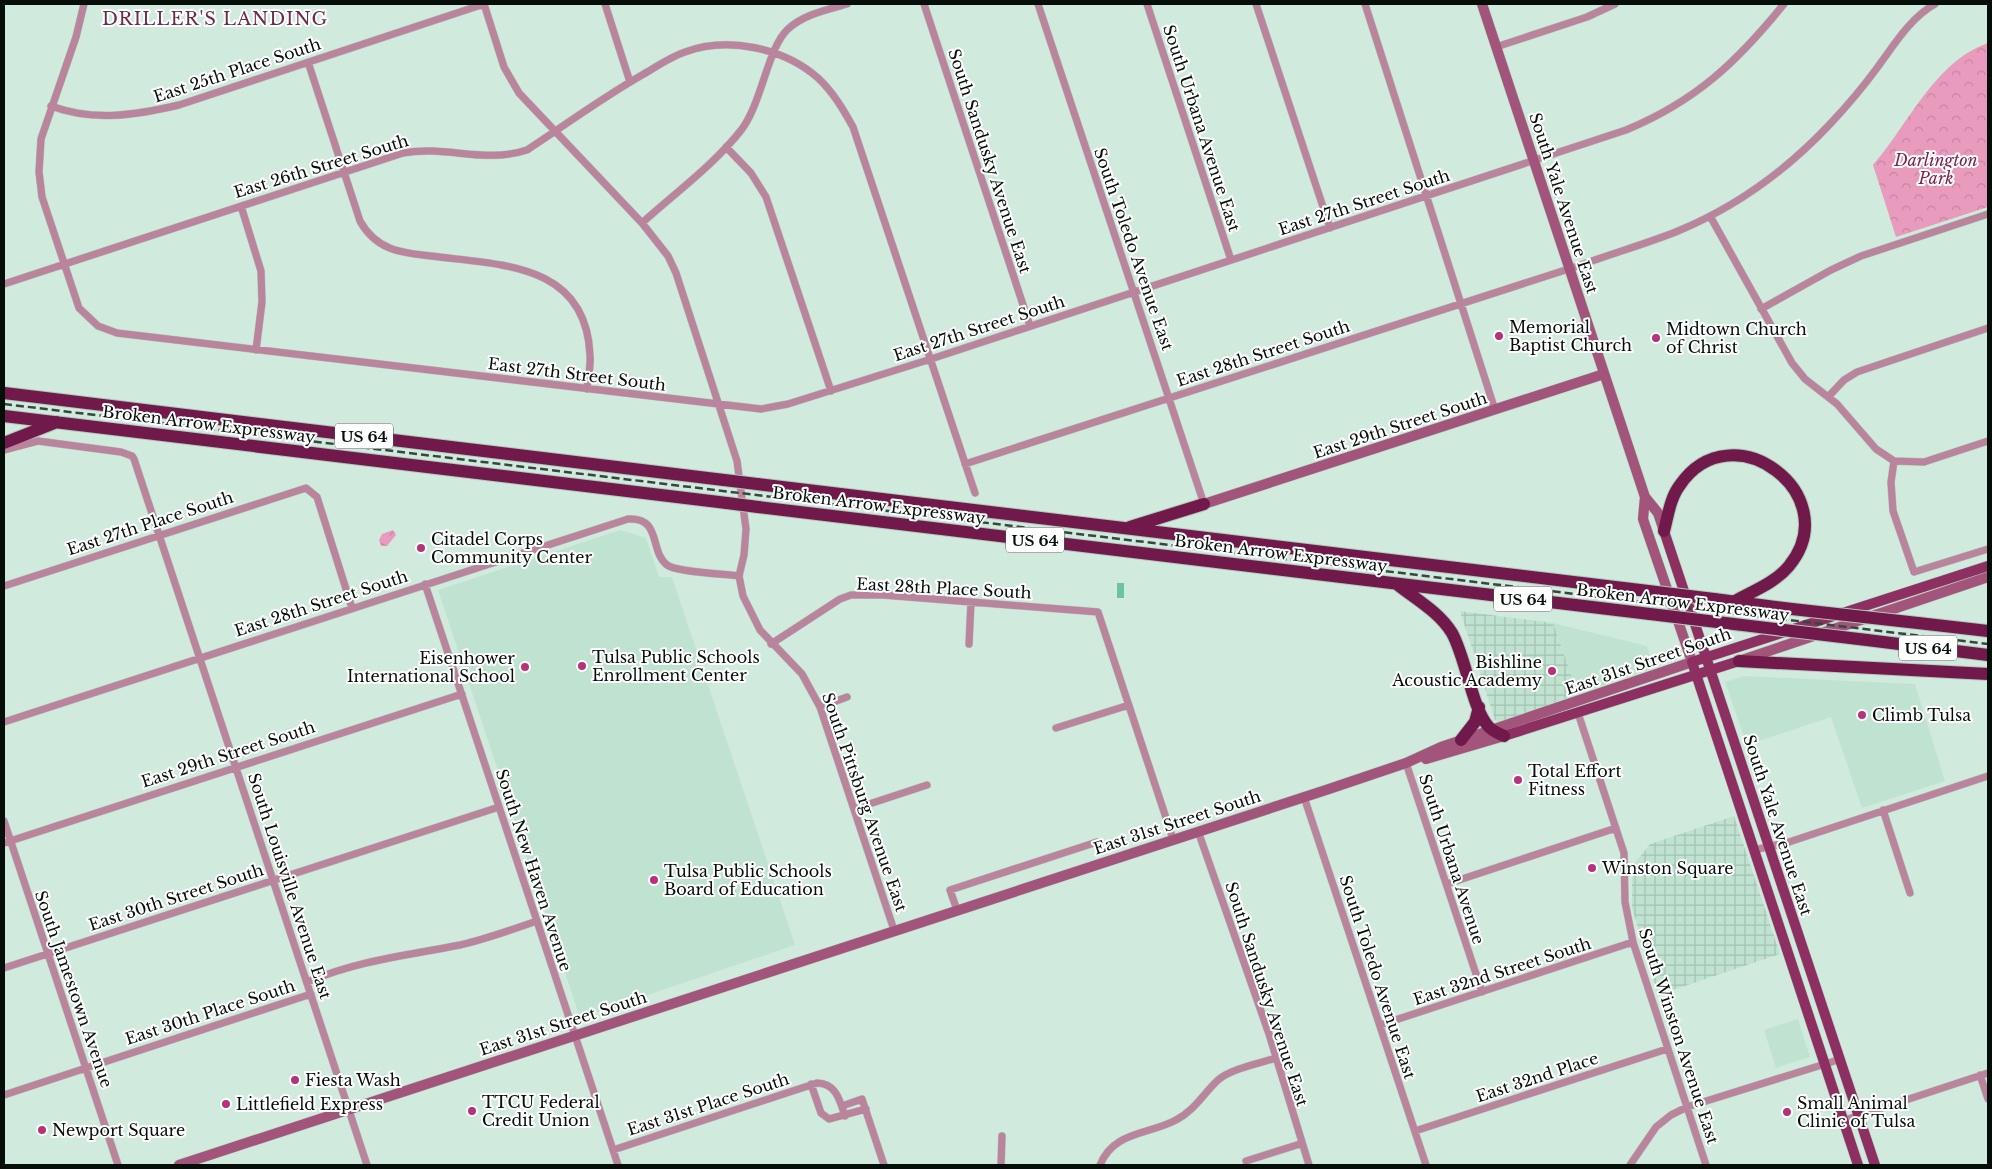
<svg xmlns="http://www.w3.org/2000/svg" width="1992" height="1169" font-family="'Libre Baskerville',serif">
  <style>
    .built { fill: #c0e3d1 }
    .industrial { fill: url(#industrial-grid) }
    .park { fill: url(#park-crowns) }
    .water { fill: #6cc49d }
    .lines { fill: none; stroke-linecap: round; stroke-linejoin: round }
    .street-casing { stroke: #b0c8bb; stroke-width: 8 }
    .secondary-casing { stroke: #b0c8bb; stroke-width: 11 }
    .primary-casing { stroke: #b0c8bb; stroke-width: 11 }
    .highway-casing { stroke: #b0c8bb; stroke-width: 14 }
    .street { stroke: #ba849c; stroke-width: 7 }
    .secondary { stroke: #a2547a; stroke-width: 10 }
    .primary { stroke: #8e2f61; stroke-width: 10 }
    .highway { stroke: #71194b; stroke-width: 12 }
    .rail { stroke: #38463f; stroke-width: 2.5; stroke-dasharray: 8 4; stroke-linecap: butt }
    .highway-bridge-casing { stroke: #b0c8bb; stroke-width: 14; stroke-linecap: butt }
    .highway-bridge { stroke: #71194b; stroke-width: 12 }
    .poi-dot { fill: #b6337b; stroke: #fff; stroke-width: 2 }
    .labels { text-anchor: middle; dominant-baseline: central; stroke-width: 4; stroke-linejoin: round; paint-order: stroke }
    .shield { fill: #fff; stroke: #505653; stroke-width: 1 }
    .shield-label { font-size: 15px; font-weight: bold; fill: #050e09 }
    .street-label { font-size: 16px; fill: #050e09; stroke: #fff }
    .park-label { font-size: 16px; font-style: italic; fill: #7b2152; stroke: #fff }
    .poi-label { font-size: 16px; fill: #050e09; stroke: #fff; text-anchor: start }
    .neighbourhood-label { font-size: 18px; letter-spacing: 1px; fill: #6b2b4b; stroke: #fff }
  </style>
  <defs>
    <pattern id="industrial-grid" width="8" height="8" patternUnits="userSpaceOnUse" patternTransform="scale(1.25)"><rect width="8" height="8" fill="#c0e3d1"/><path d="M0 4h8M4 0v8" fill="none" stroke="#a4c2b2"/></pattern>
    <pattern id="park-crowns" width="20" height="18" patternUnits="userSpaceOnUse" patternTransform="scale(1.25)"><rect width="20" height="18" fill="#e99bbe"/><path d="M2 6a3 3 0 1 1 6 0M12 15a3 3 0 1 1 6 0" fill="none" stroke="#c684a2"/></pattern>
  </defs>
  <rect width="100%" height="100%" fill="#d0ebdd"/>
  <!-- built -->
  <path class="built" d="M 620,530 L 646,538 L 659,577 L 672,577 L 795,945 L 580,1018 L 438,590 Z
    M 1553,623 L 1647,646 L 1654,668 L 1575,695 L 1573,680 Z
    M 1744,676 L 1915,684 L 1945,781 L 1862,808 L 1831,717 L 1747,745 L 1725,682 Z
    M 1798,1019 L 1810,1057 L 1776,1068 L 1764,1030 Z"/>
  <!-- industrial -->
  <path class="industrial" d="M 1460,611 L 1553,623 L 1573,680 L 1575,695 L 1500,723 L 1495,720 Z
    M 1734,816 L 1780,954 L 1658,995 L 1632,908 L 1632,867 L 1650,844 Z"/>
  <!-- park -->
  <path class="park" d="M 1988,43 L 1988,207 L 1896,237 L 1873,165 C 1909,124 1934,62 1988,43 Z
    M 393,530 L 396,535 L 387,546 L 381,546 L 379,540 L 382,534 Z"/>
  <!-- water -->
  <path class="water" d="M 1117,583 L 1124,583 L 1124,598 L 1117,598 Z"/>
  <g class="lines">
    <!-- street casing -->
    <g class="street-casing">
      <path id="street" d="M 84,4 L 76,37 L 41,139 L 39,172 L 42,197 L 79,308 L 98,326 L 117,333 L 761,409 L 788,404 L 931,359 L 1626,130 C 1696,101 1737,62 1784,4
        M 484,4 L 504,67 L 519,93 L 642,223 L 668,256 L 676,273 L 737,461 L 746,529 L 744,555 L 739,576 L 743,596 L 760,630 L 802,674 L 820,707 L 894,930
        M 605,4 L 630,82
        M 924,4 L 1030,326
        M 1038,4 L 1204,504
        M 1147,4 L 1231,260
        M 1256,4 L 1330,228
        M 1365,4 L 1495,410
        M 1496,47 L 1587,17 L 1615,4
        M 308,62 L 360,221 C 376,250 401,253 431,256 C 499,265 586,262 590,355 C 591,366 588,378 587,389
        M 51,106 C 94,122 136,115 179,105 L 484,4
        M 726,147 L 751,173 L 766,197 L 831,391
        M 241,206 L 261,271 L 262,302 L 256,350
        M 1710,216 L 1792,363 L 1805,379 L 1837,404 L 1876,449 L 1894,461 L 1924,462 L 1988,441
        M 642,223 C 675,193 714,165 742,129 C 762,102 768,47 788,29 C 804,14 827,10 847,4
        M 4,284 L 403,153 C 447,145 484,164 527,150 C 565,125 602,98 642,75 C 656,67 670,57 685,52 C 728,36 784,48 818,78 C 833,92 843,109 853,127 L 975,493
        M 1761,309 L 1831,270 L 1861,256 L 1988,214
        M 1829,396 L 1844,380 L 1857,372 L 1988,328
        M 4,450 L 38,441 L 121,452 L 132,456 L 134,459 L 367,1165
        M 1894,461 L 1891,482 L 1893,511 L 1914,572 L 1988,549
        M 965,464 L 1581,265 C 1613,253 1646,244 1678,231 C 1736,207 1788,169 1831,123 C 1847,106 1863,87 1877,68 C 1894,45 1910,18 1935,4
        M 425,584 L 618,1165
        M 4,586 L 306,488 L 317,497 L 352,608
        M 771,644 L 840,599 L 851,595 L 883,595 L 1098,612 L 1173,839
        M 969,644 L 971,602
        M 820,707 L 847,697
        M 1578,713 L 1624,853 L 1625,902 L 1633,942 L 1706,1165
        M 4,722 L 628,519 C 662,517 649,551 667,565 C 676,572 725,574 739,576
        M 1056,728 L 1129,705
        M 1406,763 L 1482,992
        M 1304,797 L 1426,1165
        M 854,809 L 927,785
        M 1883,810 L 1910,893
        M 4,821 L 118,1165
        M 1198,831 L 1269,1034 L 1309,1165
        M 4,843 L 462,694
        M 1754,850 L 1789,842 L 1988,776
        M 1447,884 L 1616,828
        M 957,910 L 950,890 L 1097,842
        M 4,968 L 499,807
        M 307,982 C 360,960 404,956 460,945 C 486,939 511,930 537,921
        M 1380,1025 L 1633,942
        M 1980,1075 L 1988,1099
        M 811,1084 L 821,1113 L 829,1119 L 866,1109
        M 4,1095 L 311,994
        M 842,1106 L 862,1099 L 884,1165
        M 1842,1121 L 1988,1073
        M 1415,1131 L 1667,1049
        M 613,1150 L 817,1083 C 836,1083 840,1101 845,1116
        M 1246,1161 L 1300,1144
        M 1001,1165 L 1002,1136
        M 1100,1165 C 1114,1131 1148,1135 1176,1120 C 1194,1111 1204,1093 1218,1080 C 1230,1069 1260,1063 1276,1058
        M 1630,1165 L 1656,1127 L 1671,1115 L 1687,1107 L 1841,1059"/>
    </g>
    <!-- secondary casing -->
    <g class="secondary-casing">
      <path id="secondary" d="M 1482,4 L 1645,497 L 1658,513 L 1664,531
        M 1204,504 L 1604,374
        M 1742,660 L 1988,577
        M 1426,759 L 1504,736
        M 179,1165 L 1329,789 L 1406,763 L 1441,747 L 1692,662 L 1643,519 L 1645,497"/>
    </g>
    <!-- primary casing -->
    <g class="primary-casing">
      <path id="primary" d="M 1664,531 L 1875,1165
        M 1504,736 L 1739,661
        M 1858,1165 L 1692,662 L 1988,566"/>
    </g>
    <!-- highway casing -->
    <g class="highway-casing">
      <path id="highway" d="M 4,393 L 724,480
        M 4,416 L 727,503
        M 4,443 L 57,422
        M 757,484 L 1640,590
        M 758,507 L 1650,614
        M 1130,527 L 1204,504
        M 1664,531 C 1668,516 1670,498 1680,485 C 1732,409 1847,495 1789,566 C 1775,583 1753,591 1735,601
        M 1398,585 C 1417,600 1439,612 1452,633 C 1466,658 1472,708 1488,726 C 1492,731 1498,733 1504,736
        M 1714,599 L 1792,609
        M 1918,623 L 1988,631
        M 1867,640 L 1988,655
        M 1739,661 L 1988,674
        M 1461,740 L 1475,722 L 1479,707"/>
    </g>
    <!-- street -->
    <use href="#street" class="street"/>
    <!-- secondary -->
    <use href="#secondary" class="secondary"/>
    <!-- primary -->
    <use href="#primary" class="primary"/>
    <!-- highway -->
    <use href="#highway" class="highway"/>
    <!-- rail -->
    <path class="rail" d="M 4,404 L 1988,644"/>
    <!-- highway-bridge casing -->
    <g class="highway-bridge-casing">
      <path id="highway-bridge" d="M 724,480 L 757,484
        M 727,503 L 758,507
        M 1640,590 L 1714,599
        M 1792,609 L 1918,623
        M 1650,614 L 1867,640"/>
    </g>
    <!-- highway-bridge -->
    <use href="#highway-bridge" class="highway-bridge"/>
  </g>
  <!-- markers -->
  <g class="poi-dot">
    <circle cx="1499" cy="336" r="5"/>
    <circle cx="1656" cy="338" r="5"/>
    <circle cx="421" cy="548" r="5"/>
    <circle cx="582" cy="666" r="5"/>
    <circle cx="525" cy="667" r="5"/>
    <circle cx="1552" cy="671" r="5"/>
    <circle cx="1862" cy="715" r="5"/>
    <circle cx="1518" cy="780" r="5"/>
    <circle cx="1592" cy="868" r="5"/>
    <circle cx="654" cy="880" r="5"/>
    <circle cx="295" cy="1080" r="5"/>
    <circle cx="226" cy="1104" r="5"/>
    <circle cx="472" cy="1111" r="5"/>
    <circle cx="1787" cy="1112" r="5"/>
    <circle cx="42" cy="1130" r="5"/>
  </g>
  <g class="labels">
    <!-- shield labels -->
    <g class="shield">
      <rect x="335" y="423.5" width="58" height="25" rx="4"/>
      <rect x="1006" y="527.5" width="58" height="25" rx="4"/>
      <rect x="1494" y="586.5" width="58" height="25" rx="4"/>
      <rect x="1899" y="635.5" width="58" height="25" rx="4"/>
    </g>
    <g class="shield-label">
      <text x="364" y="436">US 64</text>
      <text x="1035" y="540">US 64</text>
      <text x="1523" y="599">US 64</text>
      <text x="1928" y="648">US 64</text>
    </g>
    <!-- street labels -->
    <g class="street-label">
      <text transform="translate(237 70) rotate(-18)">East 25th Place South</text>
      <text transform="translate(1202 128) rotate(72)">South Urbana Avenue East</text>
      <text transform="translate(990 161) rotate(72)">South Sandusky Avenue East</text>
      <text transform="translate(321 166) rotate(-17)">East 26th Street South</text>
      <text transform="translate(1364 202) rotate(-18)">East 27th Street South</text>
      <text transform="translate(1564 203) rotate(72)">South Yale Avenue East</text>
      <text transform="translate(1134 249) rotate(71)">South Toledo Avenue East</text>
      <text transform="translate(979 328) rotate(-18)">East 27th Street South</text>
      <text transform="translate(1263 353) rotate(-18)">East 28th Street South</text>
      <text transform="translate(577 374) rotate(7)">East 27th Street South</text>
      <text transform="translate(209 424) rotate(7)">Broken Arrow Expressway</text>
      <text transform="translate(1400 425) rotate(-18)">East 29th Street South</text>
      <text transform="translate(879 505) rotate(7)">Broken Arrow Expressway</text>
      <text transform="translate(150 523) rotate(-18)">East 27th Place South</text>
      <text transform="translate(1281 553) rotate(7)">Broken Arrow Expressway</text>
      <text transform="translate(944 588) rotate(3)">East 28th Place South</text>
      <text transform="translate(1683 602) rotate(7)">Broken Arrow Expressway</text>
      <text transform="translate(321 603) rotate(-18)">East 28th Street South</text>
      <text transform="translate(1648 661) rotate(-19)">East 31st Street South</text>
      <text transform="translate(228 754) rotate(-18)">East 29th Street South</text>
      <text transform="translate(865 802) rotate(71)">South Pittsburg Avenue East</text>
      <text transform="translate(1177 822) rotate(-18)">East 31st Street South</text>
      <text transform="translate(1778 825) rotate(72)">South Yale Avenue East</text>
      <text transform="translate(1452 859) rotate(72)">South Urbana Avenue</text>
      <text transform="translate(534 870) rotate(72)">South New Haven Avenue</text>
      <text transform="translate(290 886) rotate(72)">South Louisville Avenue East</text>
      <text transform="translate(176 897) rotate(-18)">East 30th Street South</text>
      <text transform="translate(1502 971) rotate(-18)">East 32nd Street South</text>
      <text transform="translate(1378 977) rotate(72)">South Toledo Avenue East</text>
      <text transform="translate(74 989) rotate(71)">South Jamestown Avenue</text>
      <text transform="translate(1267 994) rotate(72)">South Sandusky Avenue East</text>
      <text transform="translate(210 1012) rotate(-18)">East 30th Place South</text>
      <text transform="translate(563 1023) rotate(-18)">East 31st Street South</text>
      <text transform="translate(1679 1036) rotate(72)">South Winston Avenue East</text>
      <text transform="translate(1537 1077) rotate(-18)">East 32nd Place</text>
      <text transform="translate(708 1104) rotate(-18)">East 31st Place South</text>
    </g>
    <!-- park labels -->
    <g class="park-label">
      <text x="1936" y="160">Darlington<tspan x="1936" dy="18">Park</tspan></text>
    </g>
    <!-- poi labels -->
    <g class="poi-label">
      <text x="1509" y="327">Memorial<tspan x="1509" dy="18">Baptist Church</tspan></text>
      <text x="1666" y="329">Midtown Church<tspan x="1666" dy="18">of Christ</tspan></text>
      <text x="431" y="539">Citadel Corps<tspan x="431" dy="18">Community Center</tspan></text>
      <text x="592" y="657">Tulsa Public Schools<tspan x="592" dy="18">Enrollment Center</tspan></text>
      <text x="515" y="658" text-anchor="end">Eisenhower<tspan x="515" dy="18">International School</tspan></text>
      <text x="1542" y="662" text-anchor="end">Bishline<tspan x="1542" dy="18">Acoustic Academy</tspan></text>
      <text x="1872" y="715">Climb Tulsa</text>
      <text x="1528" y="771">Total Effort<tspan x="1528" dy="18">Fitness</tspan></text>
      <text x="1602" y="868">Winston Square</text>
      <text x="664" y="871">Tulsa Public Schools<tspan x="664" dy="18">Board of Education</tspan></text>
      <text x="305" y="1080">Fiesta Wash</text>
      <text x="482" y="1102">TTCU Federal<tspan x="482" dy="18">Credit Union</tspan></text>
      <text x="1797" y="1103">Small Animal<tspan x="1797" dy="18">Clinic of Tulsa</tspan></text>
      <text x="236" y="1104">Littlefield Express</text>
      <text x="52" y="1130">Newport Square</text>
    </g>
    <!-- neighbourhood labels -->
    <g class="neighbourhood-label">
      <text x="215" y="19">DRILLER'S LANDING</text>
    </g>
  </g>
  <!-- border -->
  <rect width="1992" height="1169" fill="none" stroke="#050e09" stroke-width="10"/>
</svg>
